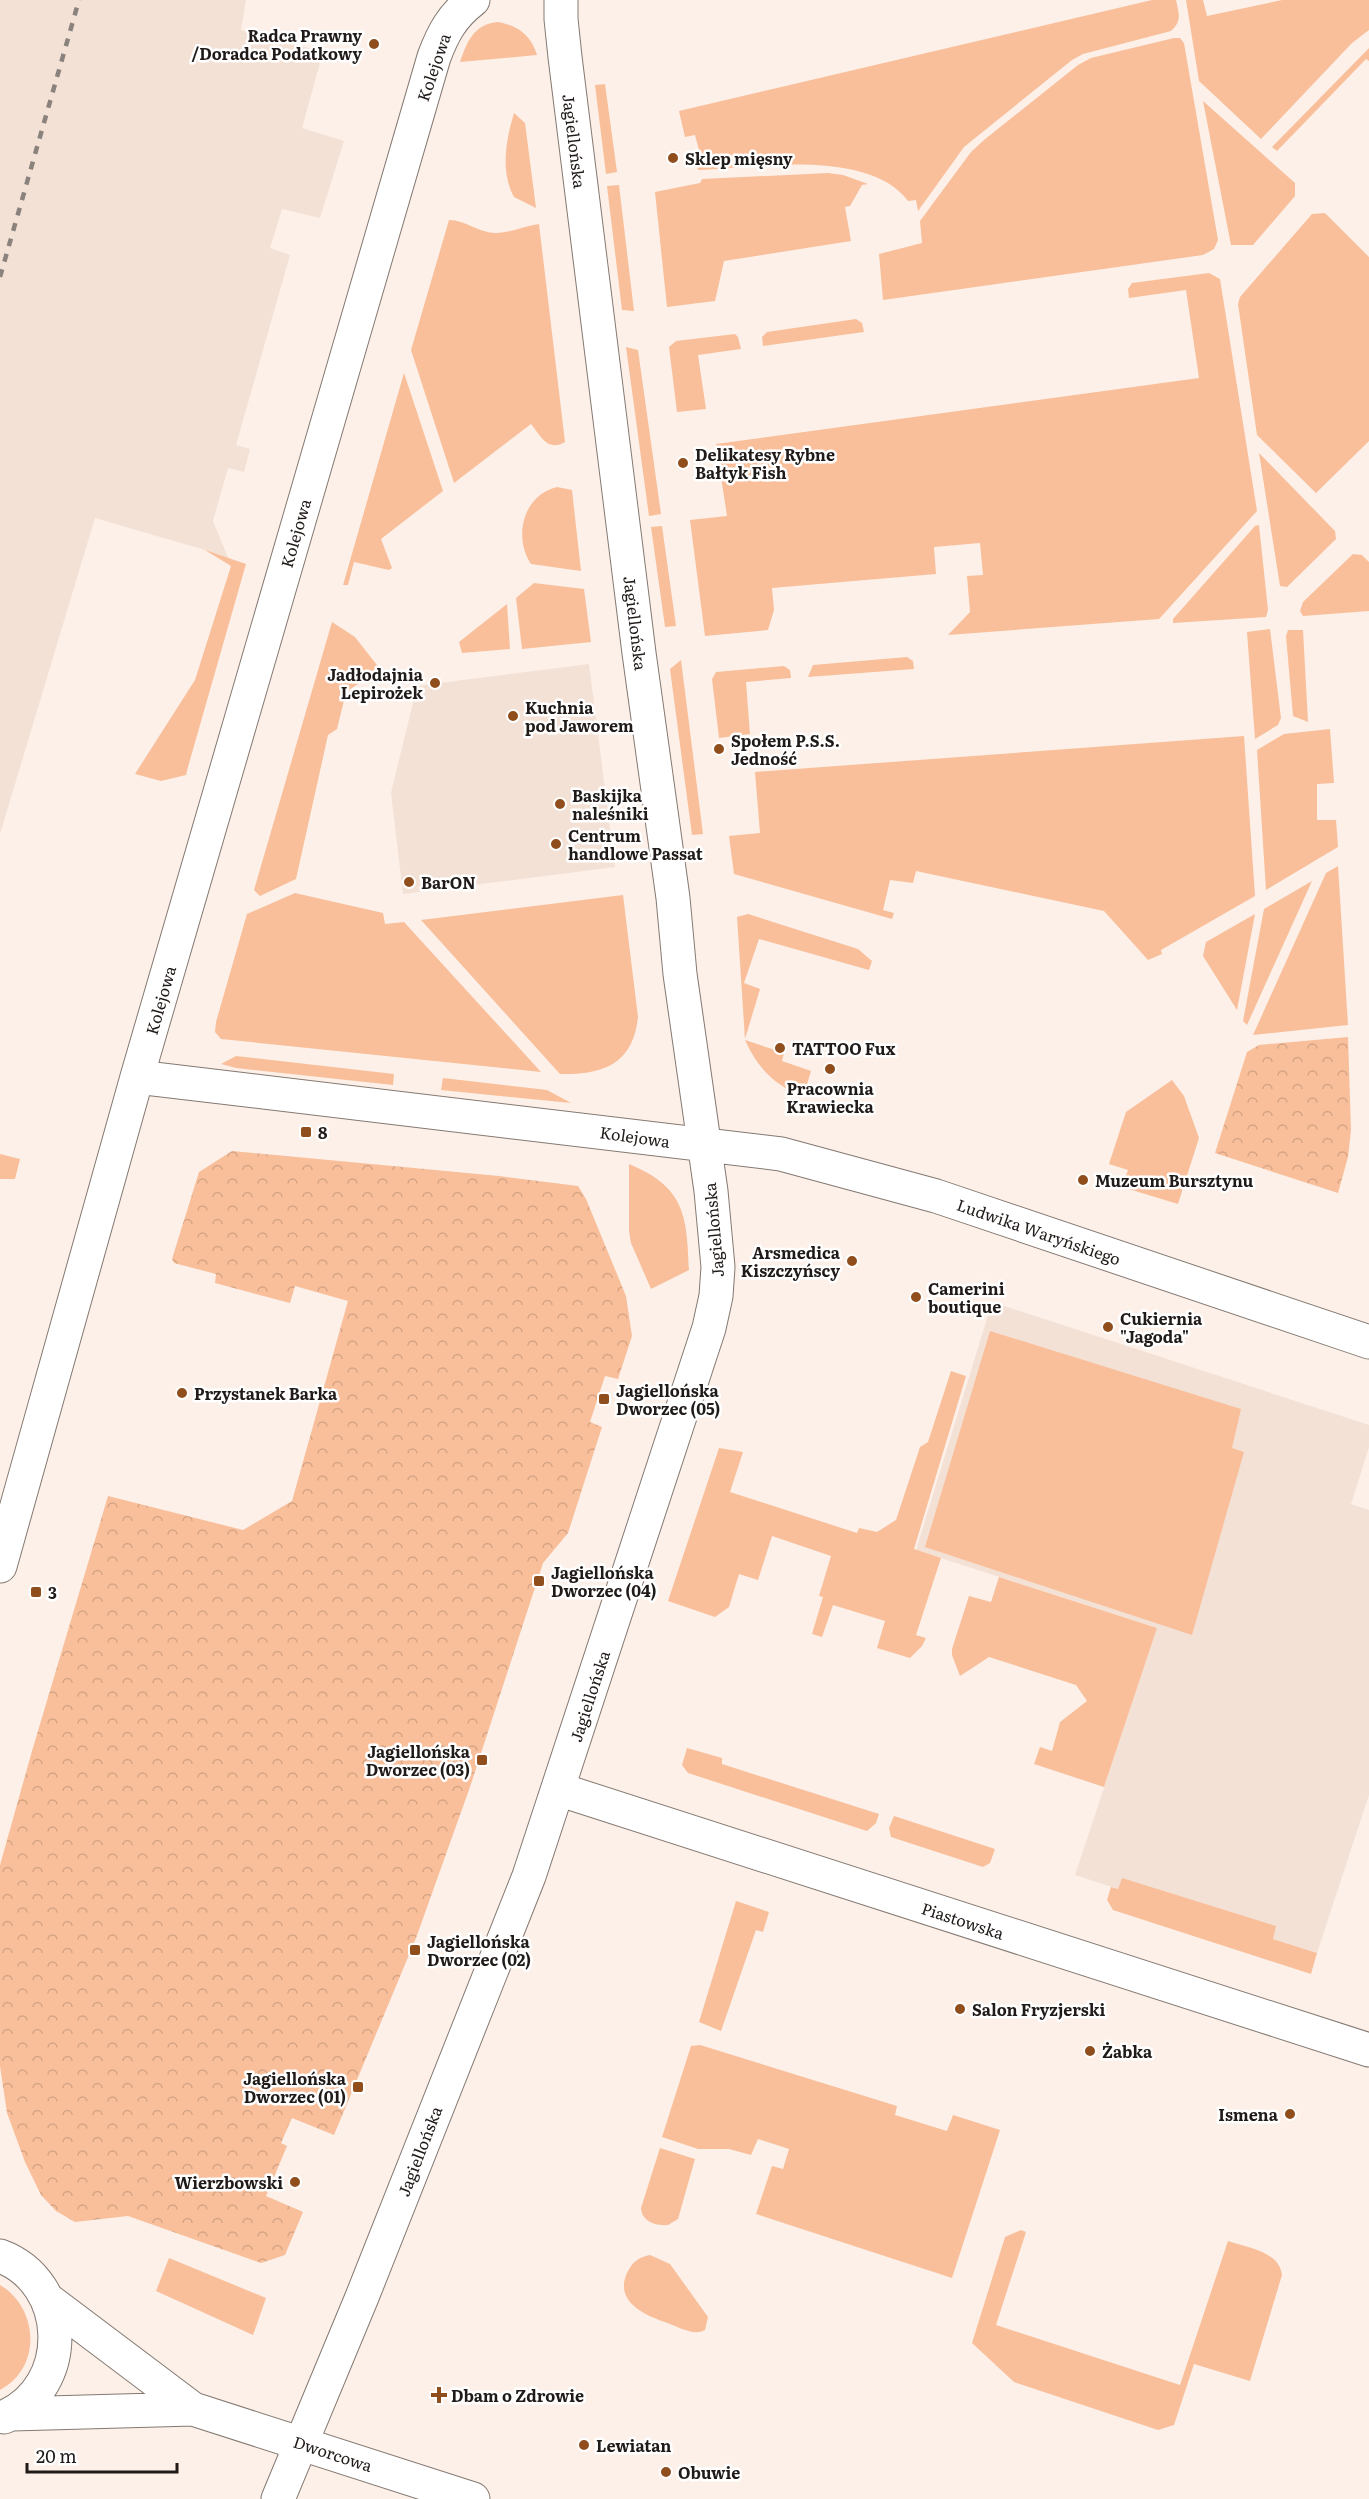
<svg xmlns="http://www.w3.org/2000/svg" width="1369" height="2499" font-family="Literata,serif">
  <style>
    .built { fill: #f4e1d5 }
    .green { fill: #f9bf9b }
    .forest { fill: url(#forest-crowns) }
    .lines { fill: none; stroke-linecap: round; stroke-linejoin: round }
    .minor-casing { stroke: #847972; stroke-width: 35 }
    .minor { stroke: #fff; stroke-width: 33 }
    .rail { stroke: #8a827d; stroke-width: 4.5; stroke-dasharray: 8 8; stroke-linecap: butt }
    .poi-dot { fill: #914e1d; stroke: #fff; stroke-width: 2 }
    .labels { text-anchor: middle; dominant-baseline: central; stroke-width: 5; stroke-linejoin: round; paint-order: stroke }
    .poi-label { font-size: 16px; font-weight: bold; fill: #201b19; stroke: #fff; text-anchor: start }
    .street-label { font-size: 16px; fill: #201b19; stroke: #fff }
  </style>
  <defs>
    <pattern id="forest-crowns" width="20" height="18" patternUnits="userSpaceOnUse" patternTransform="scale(1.5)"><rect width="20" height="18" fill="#f9bf9b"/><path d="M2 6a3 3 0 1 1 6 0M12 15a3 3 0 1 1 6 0" fill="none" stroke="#d5a485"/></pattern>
  </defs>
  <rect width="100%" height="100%" fill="#fcf0e8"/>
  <!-- built -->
  <path class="built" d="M 0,0 L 246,0 L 241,30 L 323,52 L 302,128 L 344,141 L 320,218 L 282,209 L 270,248 L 290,255 L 236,445 L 250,449 L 244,472 L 228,468 L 213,521 L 231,565 L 205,550 L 95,518 L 0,834 Z
    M 589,664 L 615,867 L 403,894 L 391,793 L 417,686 Z
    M 992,1302 L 1369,1425 L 1369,1447 L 1351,1504 L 1369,1510 L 1369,1795 L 1317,1953 L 1075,1875 L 1157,1628 L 916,1550 Z"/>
  <!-- green -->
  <path class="green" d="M 1152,0 L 1176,0 C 1179,14 1182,21 1171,31 L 1083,54 L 1072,60 L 964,147 L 918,211 L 916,200 L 908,201 C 870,149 755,167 698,170 L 694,151 L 699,150 L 695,135 L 685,137 L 679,111 Z
    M 1186,0 L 1203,0 L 1207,16 L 1282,0 L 1369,0 L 1369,30 L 1352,43 L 1261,139 L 1199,81 Z
    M 497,22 C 518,25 531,35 537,55 L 460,62 C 467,42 473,25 497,22 Z
    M 1174,38 L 1180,38 L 1184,43 L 1218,240 L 1214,249 L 1203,255 L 883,300 L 879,254 L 922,243 L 920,221 L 971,152 L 984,140 L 1078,65 L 1091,58 Z
    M 1369,48 L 1369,61 L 1366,59 L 1277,151 L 1272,147 Z
    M 605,84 L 617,172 L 606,174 L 595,85 Z
    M 1203,101 L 1295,183 L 1295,196 L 1253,245 L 1231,245 Z
    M 514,113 L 525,123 L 536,208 L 514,197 C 500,171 506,140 514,113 Z
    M 828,173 L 843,175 L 868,184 L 862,185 L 850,206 L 845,207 L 851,241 L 724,261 L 715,301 L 667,307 L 655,192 L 700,183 L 702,179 Z
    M 619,185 L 634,311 L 622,310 L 607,186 Z
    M 1325,213 L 1369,257 L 1369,441 L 1316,493 L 1257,435 L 1238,304 L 1240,297 L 1312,214 Z
    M 449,220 C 465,220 479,233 496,233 C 510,233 524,226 539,224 L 565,442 C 547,452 541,436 531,424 L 454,483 L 411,350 Z
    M 1209,273 L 1220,279 L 1257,511 L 1159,619 L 948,635 L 970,612 L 967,576 L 983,575 L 980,543 L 934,547 L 936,574 L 772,588 L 774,610 L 768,630 L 705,636 L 690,520 L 727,516 L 716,444 L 1199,378 L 1186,290 L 1129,298 L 1128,289 L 1132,283 Z
    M 856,319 L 862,323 L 864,332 L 763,346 L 762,337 L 767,332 Z
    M 735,334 L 738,337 L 741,349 L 698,355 L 706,409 L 677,412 L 669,347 L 676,341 Z
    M 626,347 L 638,350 L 661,514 L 649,516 Z
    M 404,373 L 443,491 L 381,539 L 392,568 L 389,570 L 354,562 L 348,585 L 343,585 Z
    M 1259,453 L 1335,531 L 1336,539 L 1287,587 L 1280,586 Z
    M 557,487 L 572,490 L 581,571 L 531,564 C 513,537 523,495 557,487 Z
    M 1259,525 L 1268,610 L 1266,617 L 1173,623 L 1173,619 L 1255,526 Z
    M 662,526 L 676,626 L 665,627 L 651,527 Z
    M 205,550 L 246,564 L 188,767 L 186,775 L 161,781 L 135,774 L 195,680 L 231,566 Z
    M 1353,554 L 1362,555 L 1369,562 L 1369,611 L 1303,616 L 1300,611 L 1303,602 Z
    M 534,583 L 584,589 L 591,642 L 522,649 L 516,598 Z
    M 507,604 L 510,649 L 462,653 L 459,642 Z
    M 332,622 L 355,637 L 380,669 L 346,692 L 337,729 L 328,735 L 296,879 L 260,896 L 254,890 Z
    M 1270,629 L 1281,718 L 1278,725 L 1255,739 L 1247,632 Z
    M 1288,630 L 1303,630 L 1308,722 L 1293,716 L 1286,636 Z
    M 907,657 L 913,661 L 914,669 L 808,677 L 813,665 Z
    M 681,660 L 703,834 L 692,835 L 670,669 Z
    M 784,666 L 790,670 L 791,678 L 746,682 L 750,734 L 719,738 L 712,679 L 716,672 Z
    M 1330,729 L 1334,783 L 1317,784 L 1317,820 L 1336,820 L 1338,847 L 1266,890 L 1257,750 L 1284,734 Z
    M 1244,736 L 1255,896 L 1161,950 L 1162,954 L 1148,960 L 1104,911 L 916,871 L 913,883 L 890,880 L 883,910 L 894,913 L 892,919 L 734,874 L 729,836 L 760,833 L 755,772 Z
    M 1338,866 L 1348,1025 L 1253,1035 L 1326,873 Z
    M 1312,881 L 1247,1025 L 1243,1021 L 1264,909 Z
    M 295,893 L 383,913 L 385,924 L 404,922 L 541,1072 L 221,1039 L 215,1032 L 216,1022 L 247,914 Z
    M 623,895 L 638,1017 C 633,1065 602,1075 560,1074 L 421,920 Z
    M 748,914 L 858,949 L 872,961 L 869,970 L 759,939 L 744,983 L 760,989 L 745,1039 L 737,917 Z
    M 1255,914 L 1237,1010 L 1203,956 L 1206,942 Z
    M 745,1040 L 784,1053 L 782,1061 L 811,1071 L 803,1097 C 773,1084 758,1068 745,1040 Z
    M 236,1056 L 394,1074 L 393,1085 L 236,1068 L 221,1064 Z
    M 443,1078 L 547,1090 L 571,1103 L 441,1090 Z
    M 1172,1080 L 1184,1096 L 1199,1138 L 1178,1204 L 1122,1187 L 1128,1170 L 1109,1164 L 1126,1112 Z
    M 0,1154 L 20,1159 L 15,1179 L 0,1179 Z
    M 629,1164 C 685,1187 687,1216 689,1270 L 651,1289 L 631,1243 L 629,1231 Z
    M 990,1331 L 1241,1409 L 1232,1448 L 1244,1452 L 1192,1635 L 925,1547 Z
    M 951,1371 L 966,1376 L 914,1549 L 941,1558 L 916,1635 L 926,1638 L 922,1646 L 910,1658 L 877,1648 L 885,1621 L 833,1605 L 822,1637 L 812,1634 L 823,1597 L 819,1596 L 831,1556 L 772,1536 L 758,1580 L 739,1574 L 729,1607 L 715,1617 L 668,1601 L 719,1448 L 743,1452 L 730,1492 L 857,1533 L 859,1528 L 877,1532 L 896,1520 L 920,1447 L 928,1442 Z
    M 999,1577 L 1157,1628 L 1104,1787 L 1034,1764 L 1040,1747 L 1052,1751 L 1060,1722 L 1087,1701 L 1076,1685 L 989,1657 L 960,1676 L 952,1655 L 952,1649 L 969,1596 L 991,1602 Z
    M 687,1748 L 722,1758 L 722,1764 L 879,1814 L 876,1823 L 867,1831 L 688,1773 L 682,1765 Z
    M 894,1816 L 995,1849 L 990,1863 L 983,1867 L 891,1837 L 889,1828 Z
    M 1122,1878 L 1276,1926 L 1273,1939 L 1317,1953 L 1311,1974 L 1113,1910 L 1107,1900 L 1111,1887 L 1118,1889 Z
    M 736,1901 L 769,1912 L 763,1932 L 756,1930 L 721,2031 L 699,2022 Z
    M 700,2045 L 897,2106 L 895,2115 L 947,2131 L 953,2115 L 1000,2130 L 952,2278 L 756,2214 L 772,2166 L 783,2169 L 789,2149 L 758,2139 L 751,2155 L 729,2149 L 698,2149 L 662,2137 L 691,2046 Z
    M 660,2148 L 695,2159 L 678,2219 L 668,2225 C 656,2226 642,2222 641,2208 Z
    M 1021,2230 L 1026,2232 L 996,2325 L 1180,2385 L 1228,2241 C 1248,2248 1279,2251 1282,2275 L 1250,2381 L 1194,2364 L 1174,2425 L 1158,2430 L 1014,2382 L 972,2343 L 1005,2237 Z
    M 650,2255 L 670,2264 L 708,2317 L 705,2330 C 694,2336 681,2328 670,2324 C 646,2316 612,2302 628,2271 C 633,2261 640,2257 650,2255 Z
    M 169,2258 L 266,2298 L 253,2335 L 156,2291 Z
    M 0,2285 C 39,2308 42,2368 0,2390 Z"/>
  <!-- forest -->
  <path class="forest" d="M 1348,1037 L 1351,1130 L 1348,1157 L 1338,1193 L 1215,1153 L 1247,1052 L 1259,1045 Z
    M 232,1151 L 499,1176 L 578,1186 L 586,1199 L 626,1296 L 632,1336 L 618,1379 L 605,1376 L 590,1422 L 602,1427 L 568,1533 L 543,1563 L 470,1787 L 416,1938 L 334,2135 L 292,2118 L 281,2143 L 287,2146 L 266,2196 L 303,2212 L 285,2255 L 261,2263 L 128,2216 L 75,2222 L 56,2211 L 41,2195 L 25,2162 L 7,2113 L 0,2066 L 0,1865 L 32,1751 L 108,1496 L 243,1530 L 292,1501 L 348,1301 L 295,1286 L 290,1303 L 215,1283 L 216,1274 L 174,1263 L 172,1259 L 199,1172 Z"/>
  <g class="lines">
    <!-- minor casing -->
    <g class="minor-casing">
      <path id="minor" d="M 137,1077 L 781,1154 L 936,1196 L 1369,1342
        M 0,1566 L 137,1077 L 434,57 C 443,33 452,16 473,0
        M 558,1789 L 1369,2050
        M 0,2256 C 71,2282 74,2387 4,2417
        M 47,2299 L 193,2409
        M 12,2414 L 193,2409 L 473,2499
        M 278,2499 L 362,2297 L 529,1876 L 709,1328 L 716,1296 L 718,1267 L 711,1191 L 680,974 L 673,898 L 639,653 L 565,57 L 561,19 L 561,0"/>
    </g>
    <!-- minor -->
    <use href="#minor" class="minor"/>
    <!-- rail -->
    <path class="rail" d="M 0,277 L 79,0"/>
  </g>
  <!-- markers -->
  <g class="poi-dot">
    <circle cx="374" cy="44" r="6"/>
    <circle cx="673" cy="158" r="6"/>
    <circle cx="683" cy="463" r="6"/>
    <circle cx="435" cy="683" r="6"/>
    <circle cx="513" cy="716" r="6"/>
    <circle cx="719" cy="749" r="6"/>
    <circle cx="560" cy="804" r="6"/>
    <circle cx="556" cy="844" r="6"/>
    <circle cx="409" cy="882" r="6"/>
    <circle cx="780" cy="1048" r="6"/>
    <circle cx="830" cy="1069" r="6"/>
    <rect x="300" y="1126" width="12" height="12" rx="3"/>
    <circle cx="1083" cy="1180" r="6"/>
    <circle cx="852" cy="1261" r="6"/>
    <circle cx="916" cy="1297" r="6"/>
    <circle cx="1108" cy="1327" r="6"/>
    <circle cx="182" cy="1393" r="6"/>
    <rect x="598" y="1393" width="12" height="12" rx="3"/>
    <rect x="533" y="1575" width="12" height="12" rx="3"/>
    <rect x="30" y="1586" width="12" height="12" rx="3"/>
    <rect x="476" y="1754" width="12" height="12" rx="3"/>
    <rect x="409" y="1944" width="12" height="12" rx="3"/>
    <circle cx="960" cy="2009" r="6"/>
    <circle cx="1090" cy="2051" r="6"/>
    <rect x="352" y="2081" width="12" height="12" rx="3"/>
    <circle cx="1290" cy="2114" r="6"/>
    <circle cx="295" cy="2182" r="6"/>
    <path d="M436 2386h6v6h6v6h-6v6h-6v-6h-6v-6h6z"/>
    <circle cx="584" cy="2445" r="6"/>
    <circle cx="666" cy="2472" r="6"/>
  </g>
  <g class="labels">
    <!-- poi labels -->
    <g class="poi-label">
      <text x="362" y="35" text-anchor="end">Radca Prawny<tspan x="362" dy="18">/Doradca Podatkowy</tspan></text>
      <text x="685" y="158">Sklep mięsny</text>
      <text x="695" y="454">Delikatesy Rybne<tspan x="695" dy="18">Bałtyk Fish</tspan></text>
      <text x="423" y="674" text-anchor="end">Jadłodajnia<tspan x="423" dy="18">Lepirożek</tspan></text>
      <text x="525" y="707">Kuchnia<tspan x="525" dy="18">pod Jaworem</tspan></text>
      <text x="731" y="740">Społem P.S.S.<tspan x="731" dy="18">Jedność</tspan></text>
      <text x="572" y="795">Baskijka<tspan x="572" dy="18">naleśniki</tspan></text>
      <text x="568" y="835">Centrum<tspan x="568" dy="18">handlowe Passat</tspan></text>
      <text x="421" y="882">BarON</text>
      <text x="792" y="1048">TATTOO Fux</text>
      <text x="830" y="1088" text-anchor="middle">Pracownia<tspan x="830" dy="18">Krawiecka</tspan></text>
      <text x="318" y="1132">8</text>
      <text x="1095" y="1180">Muzeum Bursztynu</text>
      <text x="840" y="1252" text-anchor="end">Arsmedica<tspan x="840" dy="18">Kiszczyńscy</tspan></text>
      <text x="928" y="1288">Camerini<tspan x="928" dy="18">boutique</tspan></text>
      <text x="1120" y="1318">Cukiernia<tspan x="1120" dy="18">"Jagoda"</tspan></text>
      <text x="616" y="1390">Jagiellońska<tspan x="616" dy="18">Dworzec (05)</tspan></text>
      <text x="194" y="1393">Przystanek Barka</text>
      <text x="551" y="1572">Jagiellońska<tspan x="551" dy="18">Dworzec (04)</tspan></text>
      <text x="48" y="1592">3</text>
      <text x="470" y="1751" text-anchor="end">Jagiellońska<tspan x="470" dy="18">Dworzec (03)</tspan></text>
      <text x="427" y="1941">Jagiellońska<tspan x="427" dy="18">Dworzec (02)</tspan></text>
      <text x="972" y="2009">Salon Fryzjerski</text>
      <text x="1102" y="2051">Żabka</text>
      <text x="346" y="2078" text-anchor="end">Jagiellońska<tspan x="346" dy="18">Dworzec (01)</tspan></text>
      <text x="1278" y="2114" text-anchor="end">Ismena</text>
      <text x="283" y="2182" text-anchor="end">Wierzbowski</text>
      <text x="451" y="2395">Dbam o Zdrowie</text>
      <text x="596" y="2445">Lewiatan</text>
      <text x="678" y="2472">Obuwie</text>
    </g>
    <!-- street labels -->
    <g class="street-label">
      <text transform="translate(433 67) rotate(-71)">Kolejowa</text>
      <text transform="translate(575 141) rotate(83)">Jagiellońska</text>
      <text transform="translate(295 533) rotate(-74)">Kolejowa</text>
      <text transform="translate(636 623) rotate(83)">Jagiellońska</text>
      <text transform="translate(160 1000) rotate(-74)">Kolejowa</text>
      <text transform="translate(635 1136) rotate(8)">Kolejowa</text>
      <text transform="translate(713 1230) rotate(-95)">Jagiellońska</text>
      <text transform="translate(1039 1231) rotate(19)">Ludwika Waryńskiego</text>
      <text transform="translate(589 1696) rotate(-72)">Jagiellońska</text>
      <text transform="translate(963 1920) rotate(18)">Piastowska</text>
      <text transform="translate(419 2151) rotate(-69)">Jagiellońska</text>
      <text transform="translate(333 2453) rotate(18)">Dworcowa</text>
    </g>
  </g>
  <!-- scale -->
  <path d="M27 2463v9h150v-9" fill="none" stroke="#201b19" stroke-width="3"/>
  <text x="36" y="2463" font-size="18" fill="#201b19" stroke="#ffffff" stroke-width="4.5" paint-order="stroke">20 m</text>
</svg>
